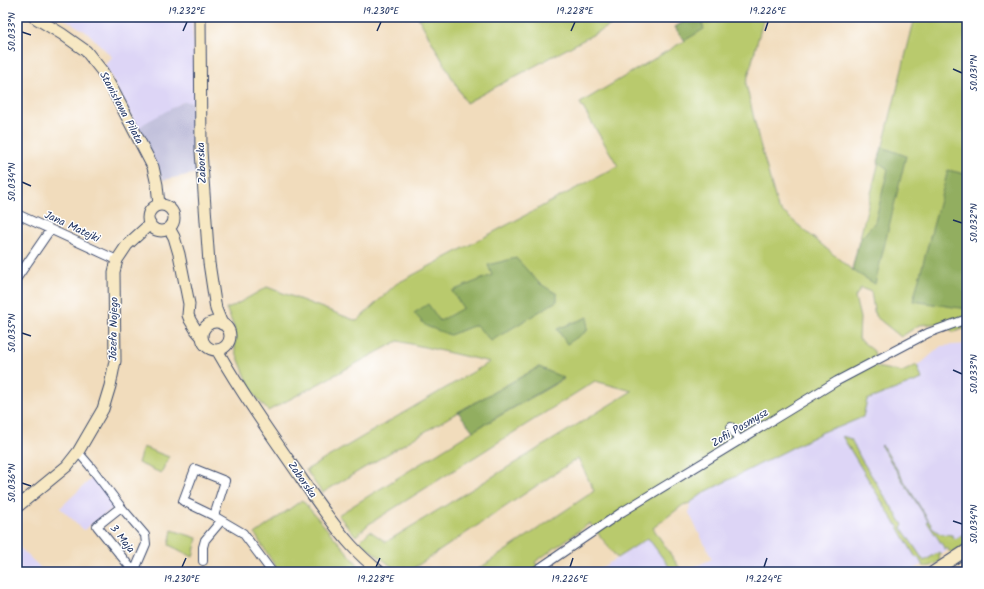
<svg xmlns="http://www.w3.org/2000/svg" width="984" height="589" font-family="Kalam,sans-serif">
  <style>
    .built { fill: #ddd5f6 }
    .industrial { fill: #c2c1dc }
    .green { fill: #b9ca6d; stroke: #6a7c66 }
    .forest { fill: #92ae60; stroke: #566e5f }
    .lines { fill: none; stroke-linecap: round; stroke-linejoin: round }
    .stream { stroke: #77a5e0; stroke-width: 2.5 }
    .street-casing { stroke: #3b496c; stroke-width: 10 }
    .secondary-casing { stroke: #3b496c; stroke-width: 13 }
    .street { stroke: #fff; stroke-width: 8 }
    .secondary { stroke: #f7e8c3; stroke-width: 11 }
    .ticks { fill: none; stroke: #1b2f5e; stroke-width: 1.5 }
    .labels { text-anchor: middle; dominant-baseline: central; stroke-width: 3; stroke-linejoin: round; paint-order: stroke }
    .street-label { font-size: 11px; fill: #1b2f5e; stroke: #fff }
    .neatline { fill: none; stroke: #1b2f5e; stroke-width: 1.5 }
    .ticks-label { font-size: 10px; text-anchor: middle; fill: #1b2f5e }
  </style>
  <rect width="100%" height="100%" fill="#fff"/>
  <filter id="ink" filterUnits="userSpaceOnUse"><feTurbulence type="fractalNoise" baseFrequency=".025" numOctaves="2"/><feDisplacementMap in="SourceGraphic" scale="8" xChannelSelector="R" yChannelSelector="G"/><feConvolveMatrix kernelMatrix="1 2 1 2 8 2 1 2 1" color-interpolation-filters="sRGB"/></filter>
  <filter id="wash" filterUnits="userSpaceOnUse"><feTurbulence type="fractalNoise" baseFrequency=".012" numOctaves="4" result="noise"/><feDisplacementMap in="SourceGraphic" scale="16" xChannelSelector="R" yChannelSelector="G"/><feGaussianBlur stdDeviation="0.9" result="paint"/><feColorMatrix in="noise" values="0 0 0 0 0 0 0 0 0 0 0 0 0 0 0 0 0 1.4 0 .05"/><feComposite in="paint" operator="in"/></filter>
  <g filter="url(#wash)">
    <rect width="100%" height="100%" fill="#f1dcbc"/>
    <!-- built -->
    <path class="built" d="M 61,17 L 192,17 L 196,102 L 183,102 L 138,129 L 105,65 L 112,57 L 88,33 Z
      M 967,344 L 967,539 L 909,572 L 682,572 L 712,559 L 689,513 L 690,503 L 705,492 L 867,400 L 922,379 L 917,365 L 924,361 L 941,346 Z
      M 93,477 L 116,506 L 84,530 L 60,508 Z
      M 648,538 L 673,572 L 594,572 L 626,553 Z
      M 17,545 L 45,572 L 17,572 Z"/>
    <!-- industrial -->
    <path class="industrial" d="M 183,102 L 192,102 L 198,173 L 163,180 L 138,129 L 145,123 Z"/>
    <!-- green -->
    <path class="green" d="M 418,17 L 626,17 L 466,103 Z
      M 692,17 L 764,17 L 746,84 L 759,140 L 778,208 L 852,270 L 915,17 L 967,17 L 967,328 L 953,332 L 943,323 L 919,325 L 901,337 L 875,316 L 871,292 L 861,288 L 855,297 L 860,318 L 859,339 L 874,351 L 876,367 L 902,372 L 917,365 L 922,379 L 867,400 L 863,417 L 837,428 L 829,429 L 705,492 L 690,503 L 683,505 L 653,528 L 681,570 L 678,572 L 673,572 L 648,538 L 617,558 L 590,523 L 535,562 L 541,572 L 474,572 L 594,491 L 578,458 L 408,572 L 399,572 L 365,546 L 360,541 L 370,531 L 386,542 L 632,391 L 595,381 L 369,524 L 356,536 L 338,515 L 473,431 L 564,379 L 539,367 L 458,412 L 322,493 L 306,470 L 490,362 L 398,341 L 268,411 L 252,392 L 235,350 L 235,343 L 234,327 L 226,308 L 230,308 L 267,287 L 357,321 L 396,284 L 618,166 L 580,103 L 684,41 L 675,27 Z
      M 842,436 L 851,439 L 861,459 L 903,525 L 901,527 L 924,561 L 939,552 L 941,554 L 939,555 L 940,561 C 934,565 930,568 923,566 L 918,557 L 916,558 L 897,525 L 891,517 Z
      M 882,445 L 933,528 C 942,537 942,533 952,535 L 955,539 L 967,532 L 967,543 L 952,553 L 949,551 L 947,548 L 945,549 L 927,522 L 928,521 L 881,446 Z
      M 143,447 L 169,457 L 161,473 L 138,463 Z
      M 302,500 L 360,567 L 350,572 L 279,572 L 255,534 Z
      M 172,530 L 197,538 L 193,557 L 169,545 Z"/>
    <!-- forest -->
    <path class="forest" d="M 692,17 L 700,17 L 704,29 L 684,41 L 675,27 Z
      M 882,147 L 906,156 L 875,284 L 852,270 L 859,241 L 875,222 L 888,169 L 878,162 Z
      M 967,168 L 967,309 L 913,301 L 948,170 L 965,174 Z
      M 516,258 L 539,283 L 557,294 L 557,301 L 491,341 L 476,325 L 450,335 L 426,326 L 414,313 L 428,304 L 440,321 L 463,308 L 452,291 L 492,275 L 488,265 Z
      M 588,317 L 587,331 L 567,344 L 557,329 Z
      M 539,367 L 564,378 L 473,431 L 458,412 Z"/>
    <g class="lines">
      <!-- stream -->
      <path class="stream" d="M 966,17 L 967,17"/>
    </g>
  </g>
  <g filter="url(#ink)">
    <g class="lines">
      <!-- street casing -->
      <g class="street-casing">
        <path id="street" d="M 17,214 L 117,260
          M 17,278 L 50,230
          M 731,427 L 739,441
          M 78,452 L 90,466 L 121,507 L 145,535 L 146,544 L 134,572 L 97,526 L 121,507
          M 195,469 L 225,481 L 214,516 L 183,501 Z
          M 214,516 L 243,533 L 272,572
          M 203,561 L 203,547 L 205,540 L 221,521
          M 534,572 L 622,512 L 837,381 L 928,333 L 967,319"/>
      </g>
      <!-- secondary casing -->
      <g class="secondary-casing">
        <path id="secondary" d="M 34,17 L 62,34 L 86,51 L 102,71 L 114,92 L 153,167 L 157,185 L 159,205
          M 200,17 L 201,151 L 209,263 L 216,309 L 222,324
          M148 218a13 13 0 1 1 26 0a13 13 0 1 1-26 0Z
          M 169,228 L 174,237 L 179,254 L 189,304 L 188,315 L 190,320 L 196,330 L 202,337
          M202 336a14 14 0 1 1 28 0a14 14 0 1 1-28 0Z
          M 217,350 C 241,392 269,432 297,472 C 314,497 331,523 351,545 C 360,555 370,564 380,572
          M 17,507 L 67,466 L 78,452 L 103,409 L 110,386 L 115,361 L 114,272 L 117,260 L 127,245 L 150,224
          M 933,572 L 967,550"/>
      </g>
      <!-- street -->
      <use href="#street" class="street"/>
      <!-- secondary -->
      <use href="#secondary" class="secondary"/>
    </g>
  </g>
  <!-- ticks -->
  <path class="ticks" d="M 183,31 L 187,22M 377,31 L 381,22M 571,31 L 575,22M 765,31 L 768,22M 22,32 L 31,35M 953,69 L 962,73M 22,182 L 31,186M 953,220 L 962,223M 22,333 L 31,336M 953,370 L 962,374M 22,483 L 31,486M 953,521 L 962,524M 182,567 L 186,558M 376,567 L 380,558M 570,567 L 573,558M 764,567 L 767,558"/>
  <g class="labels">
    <!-- street labels -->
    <g class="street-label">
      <text transform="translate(121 108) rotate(62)">Stanisława Pilata</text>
      <text transform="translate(202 163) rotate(-93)">Zaborska</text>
      <text transform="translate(72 227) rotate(25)">Jana Matejki</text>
      <text transform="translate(114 329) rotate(-89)">Józefa Nojego</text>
      <text transform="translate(740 428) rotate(-31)">Zofii Posmysz</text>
      <text transform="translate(302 480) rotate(55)">Zaborska</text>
      <text transform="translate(122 539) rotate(52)">3 Maja</text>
    </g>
  </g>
  <!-- margin -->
  <rect width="984" height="589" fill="none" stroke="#fff" stroke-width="44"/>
  <rect x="22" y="22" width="940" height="545" class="neatline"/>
  <g class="ticks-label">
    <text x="187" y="14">19.232°E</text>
    <text x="381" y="14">19.230°E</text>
    <text x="575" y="14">19.228°E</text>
    <text x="768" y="14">19.226°E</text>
    <text transform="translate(11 32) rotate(-90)" y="4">50.033°N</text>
    <text transform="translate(973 73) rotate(-90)" y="4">50.031°N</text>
    <text transform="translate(11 182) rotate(-90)" y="4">50.034°N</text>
    <text transform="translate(973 223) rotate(-90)" y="4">50.032°N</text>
    <text transform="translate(11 333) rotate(-90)" y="4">50.035°N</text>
    <text transform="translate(973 374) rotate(-90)" y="4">50.033°N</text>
    <text transform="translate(11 483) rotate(-90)" y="4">50.036°N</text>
    <text transform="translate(973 524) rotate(-90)" y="4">50.034°N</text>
    <text x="182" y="582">19.230°E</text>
    <text x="376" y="582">19.228°E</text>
    <text x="570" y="582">19.226°E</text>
    <text x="764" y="582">19.224°E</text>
  </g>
</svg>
